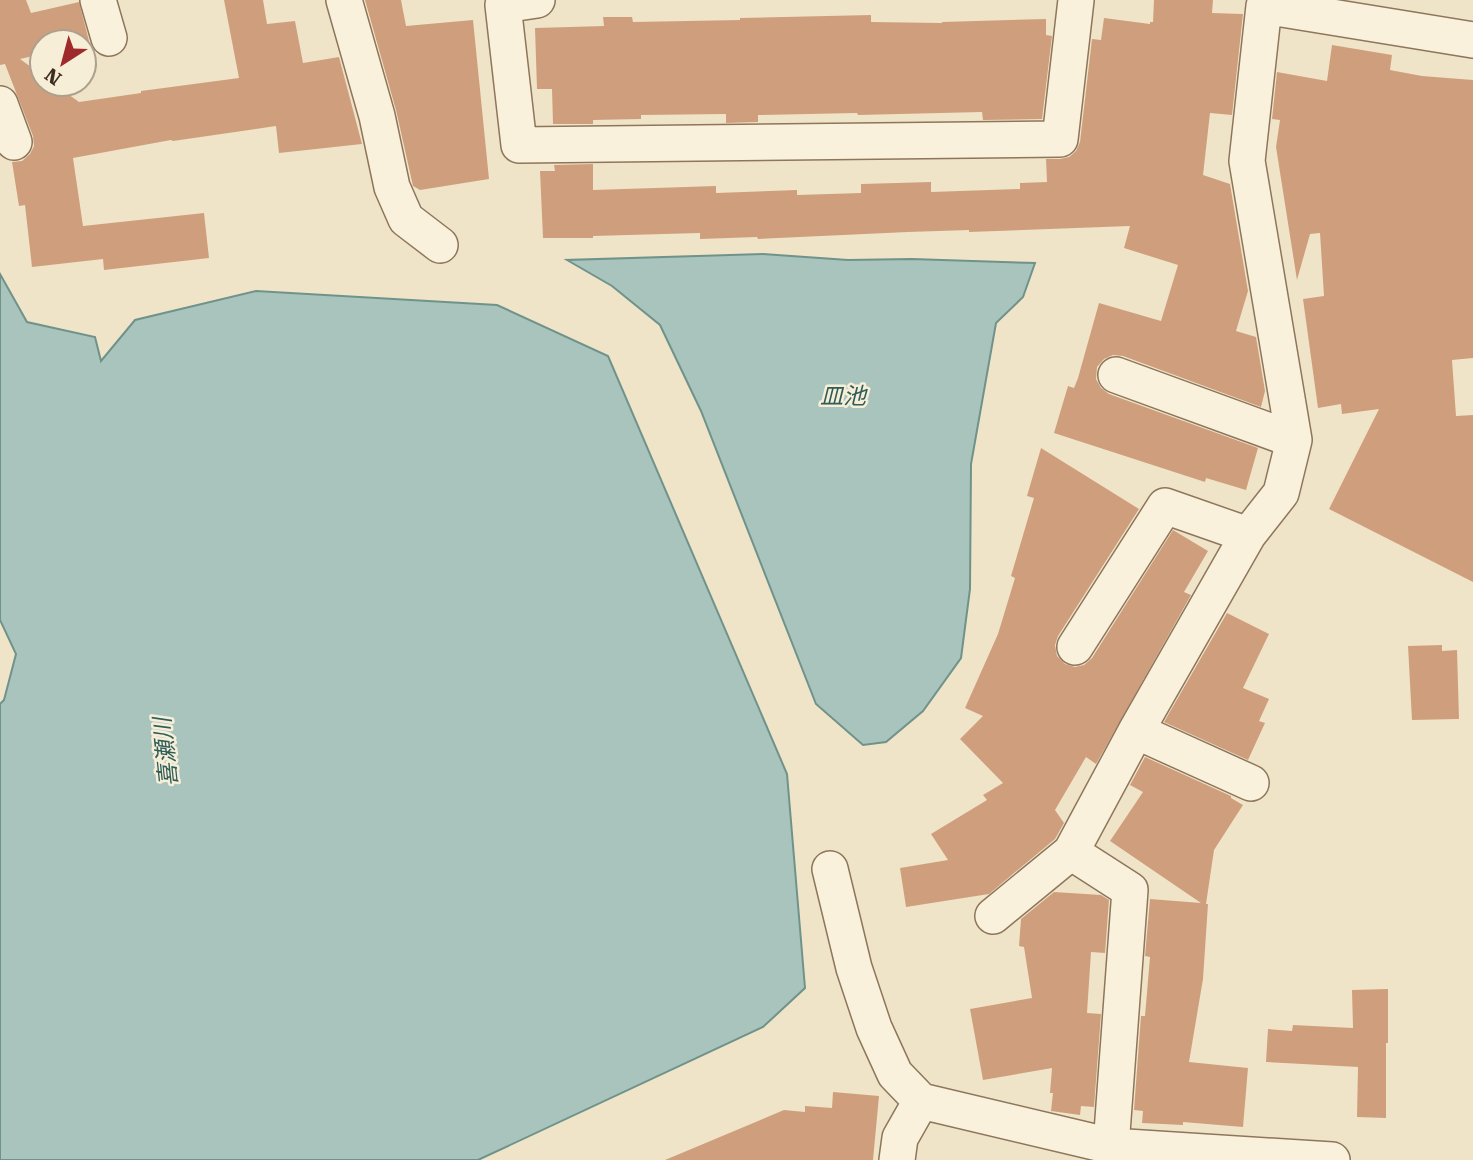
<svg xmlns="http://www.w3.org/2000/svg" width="1473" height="1160" font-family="'Roboto Serif','Noto Sans JP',serif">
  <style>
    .water { fill: #a9c4bc; stroke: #6f938a; stroke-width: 2 }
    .building { fill: #cf9f7d }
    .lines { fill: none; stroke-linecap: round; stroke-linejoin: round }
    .minor-casing { stroke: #8d765c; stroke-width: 38 }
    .minor { stroke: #faf1dc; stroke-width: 35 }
    .labels { text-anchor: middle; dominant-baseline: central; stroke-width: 5; stroke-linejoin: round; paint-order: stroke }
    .water-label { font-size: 23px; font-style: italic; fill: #2f5d5a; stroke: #f7eed8 }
  </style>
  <rect width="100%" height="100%" fill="#f0e4c8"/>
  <!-- water -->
  <path class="water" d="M 763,254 L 848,260 L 912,259 L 1035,263 L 1023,297 L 996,323 L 971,464 L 970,589 L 961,658 L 923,711 L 886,742 L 863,745 L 816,704 L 701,411 L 660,325 L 612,286 L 567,260 Z
    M 0,274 L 27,322 L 95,337 L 101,361 L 135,320 L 256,291 L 497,305 L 608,356 L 787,774 L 805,988 L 763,1027 L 478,1160 L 0,1160 L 0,704 L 4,700 L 16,654 L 0,620 Z"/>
  <!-- building -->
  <path class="building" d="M 0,0 L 26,0 L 31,13 L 79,2 L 89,41 L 42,42 L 42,54 L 20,59 L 42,75 L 42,84 L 54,84 L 79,102 L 141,93 L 141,91 L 239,78 L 224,0 L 263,0 L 267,24 L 295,21 L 303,63 L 339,57 L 362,144 L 279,153 L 276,126 L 173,141 L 171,140 L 73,158 L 83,226 L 204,213 L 209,258 L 104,270 L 103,259 L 32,267 L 25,205 L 19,206 L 12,162 L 22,161 L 30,154 L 34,146 L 33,136 L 5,64 L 0,65 Z
    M 365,0 L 401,0 L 406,26 L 473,20 L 489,179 L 420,190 L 413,186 L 396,110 Z
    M 1154,0 L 1213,0 L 1212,13 L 1243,14 L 1232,115 L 1210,113 L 1203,175 L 1230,184 L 1248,291 L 1236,331 L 1256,337 L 1265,391 L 1261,407 L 1123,356 L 1113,355 L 1104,359 L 1097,367 L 1096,379 L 1101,388 L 1109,394 L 1258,448 L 1246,490 L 1206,478 L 1205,482 L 1054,433 L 1068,386 L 1074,388 L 1078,378 L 1099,303 L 1161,321 L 1178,265 L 1124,248 L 1130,226 L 969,232 L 969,230 L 908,232 L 758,239 L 757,237 L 700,239 L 700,233 L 593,236 L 593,238 L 543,238 L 540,171 L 555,171 L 554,165 L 593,164 L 593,190 L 716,186 L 716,193 L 797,190 L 797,195 L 861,193 L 861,184 L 931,182 L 931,192 L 1020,189 L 1020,183 L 1047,182 L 1046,159 L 1060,159 L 1069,157 L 1076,151 L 1080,142 L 1092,39 L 1101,40 L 1104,18 L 1150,24 L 1150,22 L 1153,22 Z
    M 871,15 L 871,22 L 942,23 L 942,22 L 1046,19 L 1046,35 L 1052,36 L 1042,119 L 983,120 L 982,112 L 858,115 L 857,113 L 758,115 L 758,122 L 726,123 L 726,114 L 641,115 L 641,119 L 593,120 L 593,124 L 553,124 L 552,89 L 537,89 L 535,28 L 604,26 L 603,17 L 632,17 L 633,22 L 740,20 L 740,18 Z
    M 1332,45 L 1392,55 L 1390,70 L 1422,76 L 1473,80 L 1473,358 L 1452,360 L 1456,416 L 1473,415 L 1473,582 L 1329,509 L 1379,409 L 1342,414 L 1341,404 L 1318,408 L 1303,299 L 1324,296 L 1320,233 L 1310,234 L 1297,280 L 1276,147 L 1280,120 L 1272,119 L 1277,72 L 1327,81 Z
    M 1041,448 L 1139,509 L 1058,636 L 1055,645 L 1057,656 L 1065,664 L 1075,667 L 1084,665 L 1092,658 L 1173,530 L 1208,551 L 1184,592 L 1191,595 L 1096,764 L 1086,757 L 1055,810 L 1064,823 L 1055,839 L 989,894 L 906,907 L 900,868 L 948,860 L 931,834 L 987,800 L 983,795 L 1003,783 L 960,739 L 983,716 L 965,708 L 998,634 L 1015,578 L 1011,576 L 1034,498 L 1027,496 Z
    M 1227,613 L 1269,634 L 1243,688 L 1269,699 L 1259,721 L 1265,723 L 1248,760 L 1164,722 Z
    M 1442,645 L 1442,651 L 1457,650 L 1459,719 L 1412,720 L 1408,646 Z
    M 1145,757 L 1231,796 L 1231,798 L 1243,805 L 1214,850 L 1206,904 L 1208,904 L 1203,979 L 1189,1062 L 1248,1068 L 1243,1127 L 1183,1122 L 1183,1125 L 1142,1123 L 1143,1111 L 1134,1110 L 1141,1016 L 1145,1016 L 1150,957 L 1145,956 L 1150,899 L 1201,903 L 1110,841 L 1143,792 L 1130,785 Z
    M 1054,892 L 1101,895 L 1109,900 L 1105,953 L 1091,952 L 1087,1013 L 1101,1014 L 1094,1107 L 1081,1106 L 1080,1115 L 1051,1111 L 1053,1093 L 1050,1093 L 1052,1068 L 983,1080 L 970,1009 L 1032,998 L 1024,947 L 1019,946 L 1021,919 Z
    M 1388,989 L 1388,1043 L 1386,1043 L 1386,1118 L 1357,1117 L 1358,1067 L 1266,1062 L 1268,1029 L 1292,1031 L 1293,1025 L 1353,1028 L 1352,990 Z
    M 833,1092 L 879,1096 L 873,1160 L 665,1160 L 784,1110 L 805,1112 L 805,1106 L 832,1108 Z"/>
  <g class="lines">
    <!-- minor casing -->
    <g class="minor-casing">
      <path id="minor" d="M 98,0 L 109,38
        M 344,0 L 377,116 L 392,187 L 406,219 L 440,245
        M 537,0 L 503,5 L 519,145 L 1060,139 L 1076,0
        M 0,104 L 14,142
        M 1116,375 L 1294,440
        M 1075,647 L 1165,506 L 1248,535
        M 1136,731 L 1251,783
        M 1071,852 L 1130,890 L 1111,1146
        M 830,869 L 854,968 L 874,1028 L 895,1074 L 921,1101 L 1111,1146 L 1332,1160
        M 993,916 L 1071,852 L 1136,731 L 1248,535 L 1281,493 L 1294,440 L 1247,161 L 1264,6 L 1473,40
        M 897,1160 L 900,1138 L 921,1101"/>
    </g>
    <!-- minor -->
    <use href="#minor" class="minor"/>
  </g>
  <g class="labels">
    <!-- water labels -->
    <g class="water-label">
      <text x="843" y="396">皿池</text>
      <text transform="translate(166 752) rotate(-96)">喜瀬川</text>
    </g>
  </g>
  <!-- north arrow -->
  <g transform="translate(63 63) rotate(216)"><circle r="33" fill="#f7eed8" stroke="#ada18e" stroke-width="2"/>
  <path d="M0-5L12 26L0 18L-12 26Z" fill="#9e2a2b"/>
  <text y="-10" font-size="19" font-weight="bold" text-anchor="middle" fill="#3d2e20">N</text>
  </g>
</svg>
